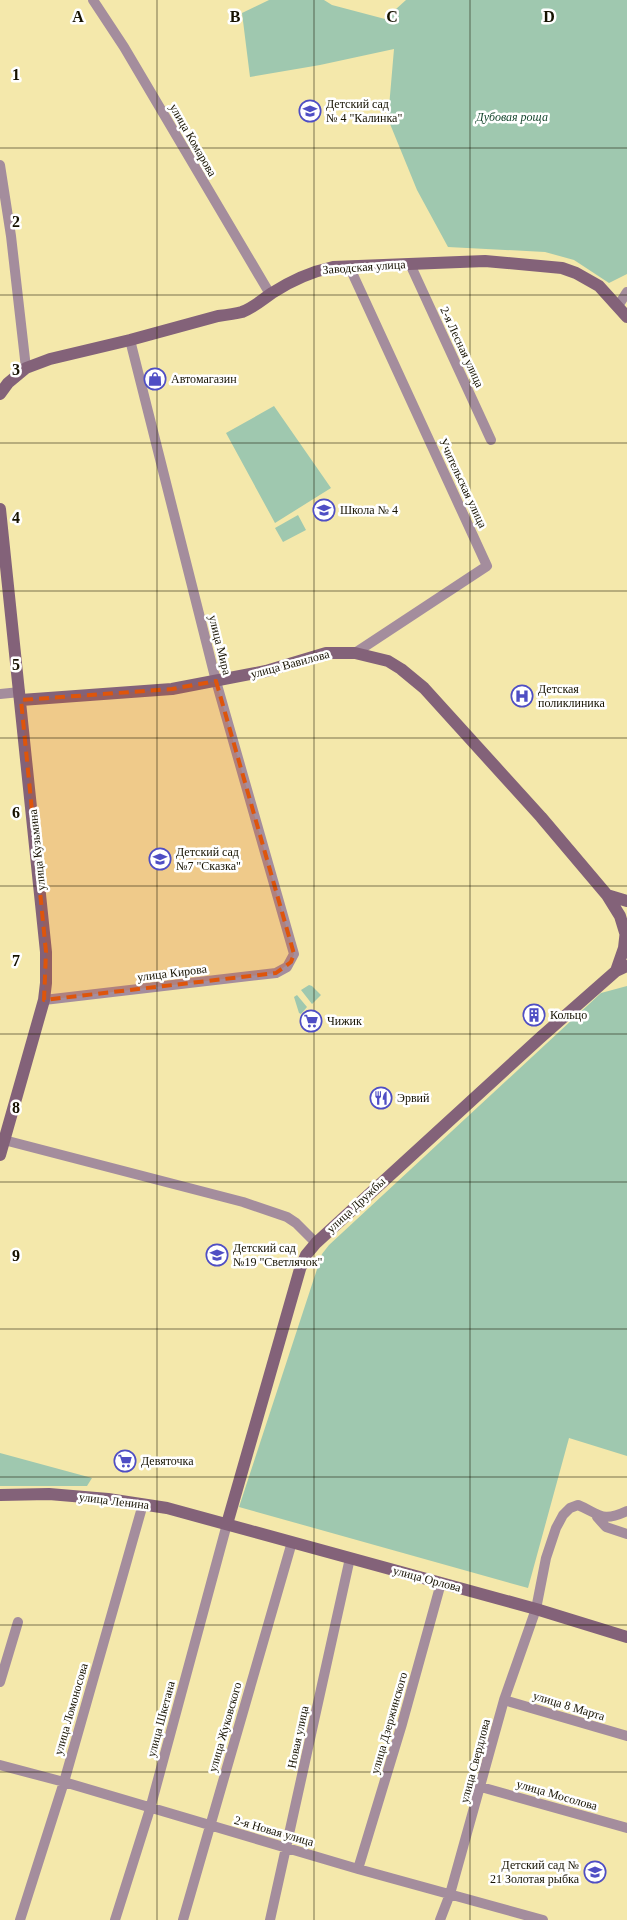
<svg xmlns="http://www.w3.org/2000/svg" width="627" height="1920" font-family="Georgia,serif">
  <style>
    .green { fill: #9fc8af }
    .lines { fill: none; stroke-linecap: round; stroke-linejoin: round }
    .street { stroke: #a48d9d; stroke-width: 10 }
    .secondary { stroke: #836279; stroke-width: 12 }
    .marked { fill: #de550b; fill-opacity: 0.2; stroke: #de550b; stroke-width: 4; stroke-dasharray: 10 6; stroke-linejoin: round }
    .grid { fill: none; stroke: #161200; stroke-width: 1; stroke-opacity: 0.55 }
    .labels { text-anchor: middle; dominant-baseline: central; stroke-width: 5; stroke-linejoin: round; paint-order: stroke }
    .poi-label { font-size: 12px; fill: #161200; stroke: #fff; text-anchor: start }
    .park-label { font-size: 12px; font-style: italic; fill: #184930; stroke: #fff }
    .street-label { font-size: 12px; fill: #161200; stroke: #fff }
    .grid-label { font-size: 16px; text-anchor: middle; font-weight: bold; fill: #161200; stroke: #fff; stroke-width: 5; stroke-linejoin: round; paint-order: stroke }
  </style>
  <rect width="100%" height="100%" fill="#f4e8ab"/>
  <!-- green -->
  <path class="green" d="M 269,0 L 324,0 L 332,5 L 385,19 L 406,0 L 627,0 L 627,274 L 609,283 L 574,260 L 545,252 L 448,247 L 417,190 L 388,119 L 394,49 L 320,65 L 250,77 L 242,13 Z
    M 274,406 L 331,488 L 275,523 L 226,433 Z
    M 298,515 L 306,530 L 283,542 L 275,528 Z
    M 309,985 L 312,986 L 321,995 L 312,1004 L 301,990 Z
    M 627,986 L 627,1456 L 569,1438 L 528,1588 L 239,1507 L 322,1254 L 329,1245 L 601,993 Z
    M 297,995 L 307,1007 L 301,1014 L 299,1013 L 294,997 Z
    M 0,1453 L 92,1478 L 87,1486 L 0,1486 Z"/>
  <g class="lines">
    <!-- street -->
    <path class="street" d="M 93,0 L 124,47 L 270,294
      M 0,165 L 11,236 L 26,368
      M 410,264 L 491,440
      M 349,266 L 487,566 L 355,653
      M 618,306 L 627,292
      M 0,694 L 20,692
      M 44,1000 L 276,973 L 287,967 L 294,954 L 216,681 L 130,340
      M 4,1140 L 243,1202 L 287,1217 L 296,1223 L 316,1243
      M 597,1517 L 606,1527 L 627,1534
      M 0,1682 L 18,1622
      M 504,1700 L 627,1736
      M 0,1765 L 64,1782 L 358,1869 L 543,1920
      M 481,1787 L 627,1828
      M 358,1869 L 402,1724 L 441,1583
      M 20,1920 L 64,1782 L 143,1504
      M 115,1920 L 150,1809 L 227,1524
      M 183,1920 L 292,1542
      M 270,1920 L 350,1558
      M 440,1920 L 450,1894 L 504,1700 L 536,1609 L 546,1558 L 556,1528 L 563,1515 L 570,1508 L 578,1505 C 600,1514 601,1523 627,1511"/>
    <!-- secondary -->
    <path class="secondary" d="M 0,394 L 8,383 L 26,368 L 50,359 L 130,340 L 218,316 C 226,315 234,314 242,312 C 253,308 262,300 272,293 C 292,280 310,272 333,267 L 485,261 L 562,268 L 576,273 L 599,286 L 627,317
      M 0,509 L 46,952 L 46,983 L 44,1000 L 0,1155
      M 21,700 L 172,689 L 266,671 L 326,653 L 355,653 L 388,661 L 401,669 L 424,688 L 541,817 L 607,895 L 620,916 L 627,939
      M 607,895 L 627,901
      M 616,971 L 624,948 L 626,930
      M 0,1495 L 49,1494 L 108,1499 L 167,1508 L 536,1609 L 627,1637
      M 227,1524 L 300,1269 L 306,1255 L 316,1243 L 541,1037 L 616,971 L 627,966"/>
  </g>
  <!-- marked area -->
  <path class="marked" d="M 216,681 L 294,954 L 291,962 L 276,973 L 44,1000 L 46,952 L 21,700 L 172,689 Z"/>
  <!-- grid -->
  <path class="grid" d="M 157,0 L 157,1920M 314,0 L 314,1920M 470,0 L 470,1920M 0,148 L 627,148M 0,295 L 627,295M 0,443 L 627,443M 0,591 L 627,591M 0,738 L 627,738M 0,886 L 627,886M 0,1034 L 627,1034M 0,1182 L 627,1182M 0,1329 L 627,1329M 0,1477 L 627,1477M 0,1625 L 627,1625M 0,1772 L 627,1772"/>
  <!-- icons -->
  <defs>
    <g id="school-ring" transform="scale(1.125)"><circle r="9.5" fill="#fff" stroke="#4f4ec4" stroke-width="1.5"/><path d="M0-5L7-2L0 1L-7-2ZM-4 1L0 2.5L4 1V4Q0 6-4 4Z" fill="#4f4ec4"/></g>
    <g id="shop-ring" transform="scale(1.125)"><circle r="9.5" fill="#fff" stroke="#4f4ec4" stroke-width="1.5"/><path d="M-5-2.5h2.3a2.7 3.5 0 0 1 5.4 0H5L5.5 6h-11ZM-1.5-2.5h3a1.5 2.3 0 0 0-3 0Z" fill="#4f4ec4"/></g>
    <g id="hospital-ring" transform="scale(1.125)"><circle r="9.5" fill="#fff" stroke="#4f4ec4" stroke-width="1.5"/><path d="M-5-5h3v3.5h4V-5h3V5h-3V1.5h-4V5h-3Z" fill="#4f4ec4"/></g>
    <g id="building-ring" transform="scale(1.125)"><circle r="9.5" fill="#fff" stroke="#4f4ec4" stroke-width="1.5"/><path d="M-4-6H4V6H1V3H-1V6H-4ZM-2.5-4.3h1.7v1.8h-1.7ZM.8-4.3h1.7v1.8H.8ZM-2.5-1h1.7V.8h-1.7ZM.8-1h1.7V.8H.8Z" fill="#4f4ec4"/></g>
    <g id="supermarket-ring" transform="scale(1.125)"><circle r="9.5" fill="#fff" stroke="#4f4ec4" stroke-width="1.5"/><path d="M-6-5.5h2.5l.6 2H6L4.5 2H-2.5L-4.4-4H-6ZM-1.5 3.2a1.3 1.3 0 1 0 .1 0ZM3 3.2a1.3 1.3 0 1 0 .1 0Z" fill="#4f4ec4"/></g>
    <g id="restaurant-ring" transform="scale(1.125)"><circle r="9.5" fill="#fff" stroke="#4f4ec4" stroke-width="1.5"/><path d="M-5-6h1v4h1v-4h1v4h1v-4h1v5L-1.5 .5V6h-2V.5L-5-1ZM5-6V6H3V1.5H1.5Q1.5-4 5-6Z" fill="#4f4ec4"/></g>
  </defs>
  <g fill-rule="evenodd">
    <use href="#school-ring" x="310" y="111"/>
    <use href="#shop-ring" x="155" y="379"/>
    <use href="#school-ring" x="324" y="510"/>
    <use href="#hospital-ring" x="522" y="696"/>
    <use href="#school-ring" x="160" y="859"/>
    <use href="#building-ring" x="534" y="1015"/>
    <use href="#supermarket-ring" x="311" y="1021"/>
    <use href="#restaurant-ring" x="381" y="1098"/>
    <use href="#school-ring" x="217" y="1255"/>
    <use href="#supermarket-ring" x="125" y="1461"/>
    <use href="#school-ring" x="595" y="1872"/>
  </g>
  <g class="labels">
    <!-- poi labels -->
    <g class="poi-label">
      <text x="326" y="104">Детский сад<tspan x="326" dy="14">№ 4 "Калинка"</tspan></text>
      <text x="171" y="379">Автомагазин</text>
      <text x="340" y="510">Школа № 4</text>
      <text x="538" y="689">Детская<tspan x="538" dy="14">поликлиника</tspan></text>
      <text x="176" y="852">Детский сад<tspan x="176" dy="14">№7 "Сказка"</tspan></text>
      <text x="550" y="1015">Кольцо</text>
      <text x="327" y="1021">Чижик</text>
      <text x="397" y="1098">Эрвий</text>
      <text x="233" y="1248">Детский сад<tspan x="233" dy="14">№19 "Светлячок"</tspan></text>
      <text x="141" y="1461">Девяточка</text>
      <text x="579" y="1865" text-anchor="end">Детский сад №<tspan x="579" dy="14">21 Золотая рыбка</tspan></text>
    </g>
    <!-- park labels -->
    <g class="park-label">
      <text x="512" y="117">Дубовая роща</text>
    </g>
    <!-- street labels -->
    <g class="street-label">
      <text transform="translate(193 140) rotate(60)">улица Комарова</text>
      <text transform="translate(364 267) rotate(-4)">Заводская улица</text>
      <text transform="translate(462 347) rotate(65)">2-я Лесная улица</text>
      <text transform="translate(463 483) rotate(65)">Учительская улица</text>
      <text transform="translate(220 645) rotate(76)">улица Мира</text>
      <text transform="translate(290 664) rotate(-15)">улица Вавилова</text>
      <text transform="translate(37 850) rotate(-96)">улица Кузьмина</text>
      <text transform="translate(172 973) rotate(-7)">улица Кирова</text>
      <text transform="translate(356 1205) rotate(-43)">улица Дружбы</text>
      <text transform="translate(114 1501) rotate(7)">улица Ленина</text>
      <text transform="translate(427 1579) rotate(15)">улица Орлова</text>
      <text transform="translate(569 1706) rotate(17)">улица 8 Марта</text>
      <text transform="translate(71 1709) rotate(-74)">улица Ломоносова</text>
      <text transform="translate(161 1719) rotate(-75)">улица Шкетана</text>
      <text transform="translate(389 1723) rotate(-74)">улица Дзержинского</text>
      <text transform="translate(225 1727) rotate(-74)">улица Жуковского</text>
      <text transform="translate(298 1737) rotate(-78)">Новая улица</text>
      <text transform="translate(475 1761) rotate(-75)">улица Свердлова</text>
      <text transform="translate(557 1795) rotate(16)">улица Мосолова</text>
      <text transform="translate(274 1831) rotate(16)">2-я Новая улица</text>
    </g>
  </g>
  <g class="grid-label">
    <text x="78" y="22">A</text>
    <text x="235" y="22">B</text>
    <text x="392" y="22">C</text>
    <text x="549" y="22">D</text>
    <text x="16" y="80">1</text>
    <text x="16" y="227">2</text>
    <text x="16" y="375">3</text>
    <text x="16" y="523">4</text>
    <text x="16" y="670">5</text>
    <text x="16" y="818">6</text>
    <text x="16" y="966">7</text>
    <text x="16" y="1113">8</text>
    <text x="16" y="1261">9</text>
  </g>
</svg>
